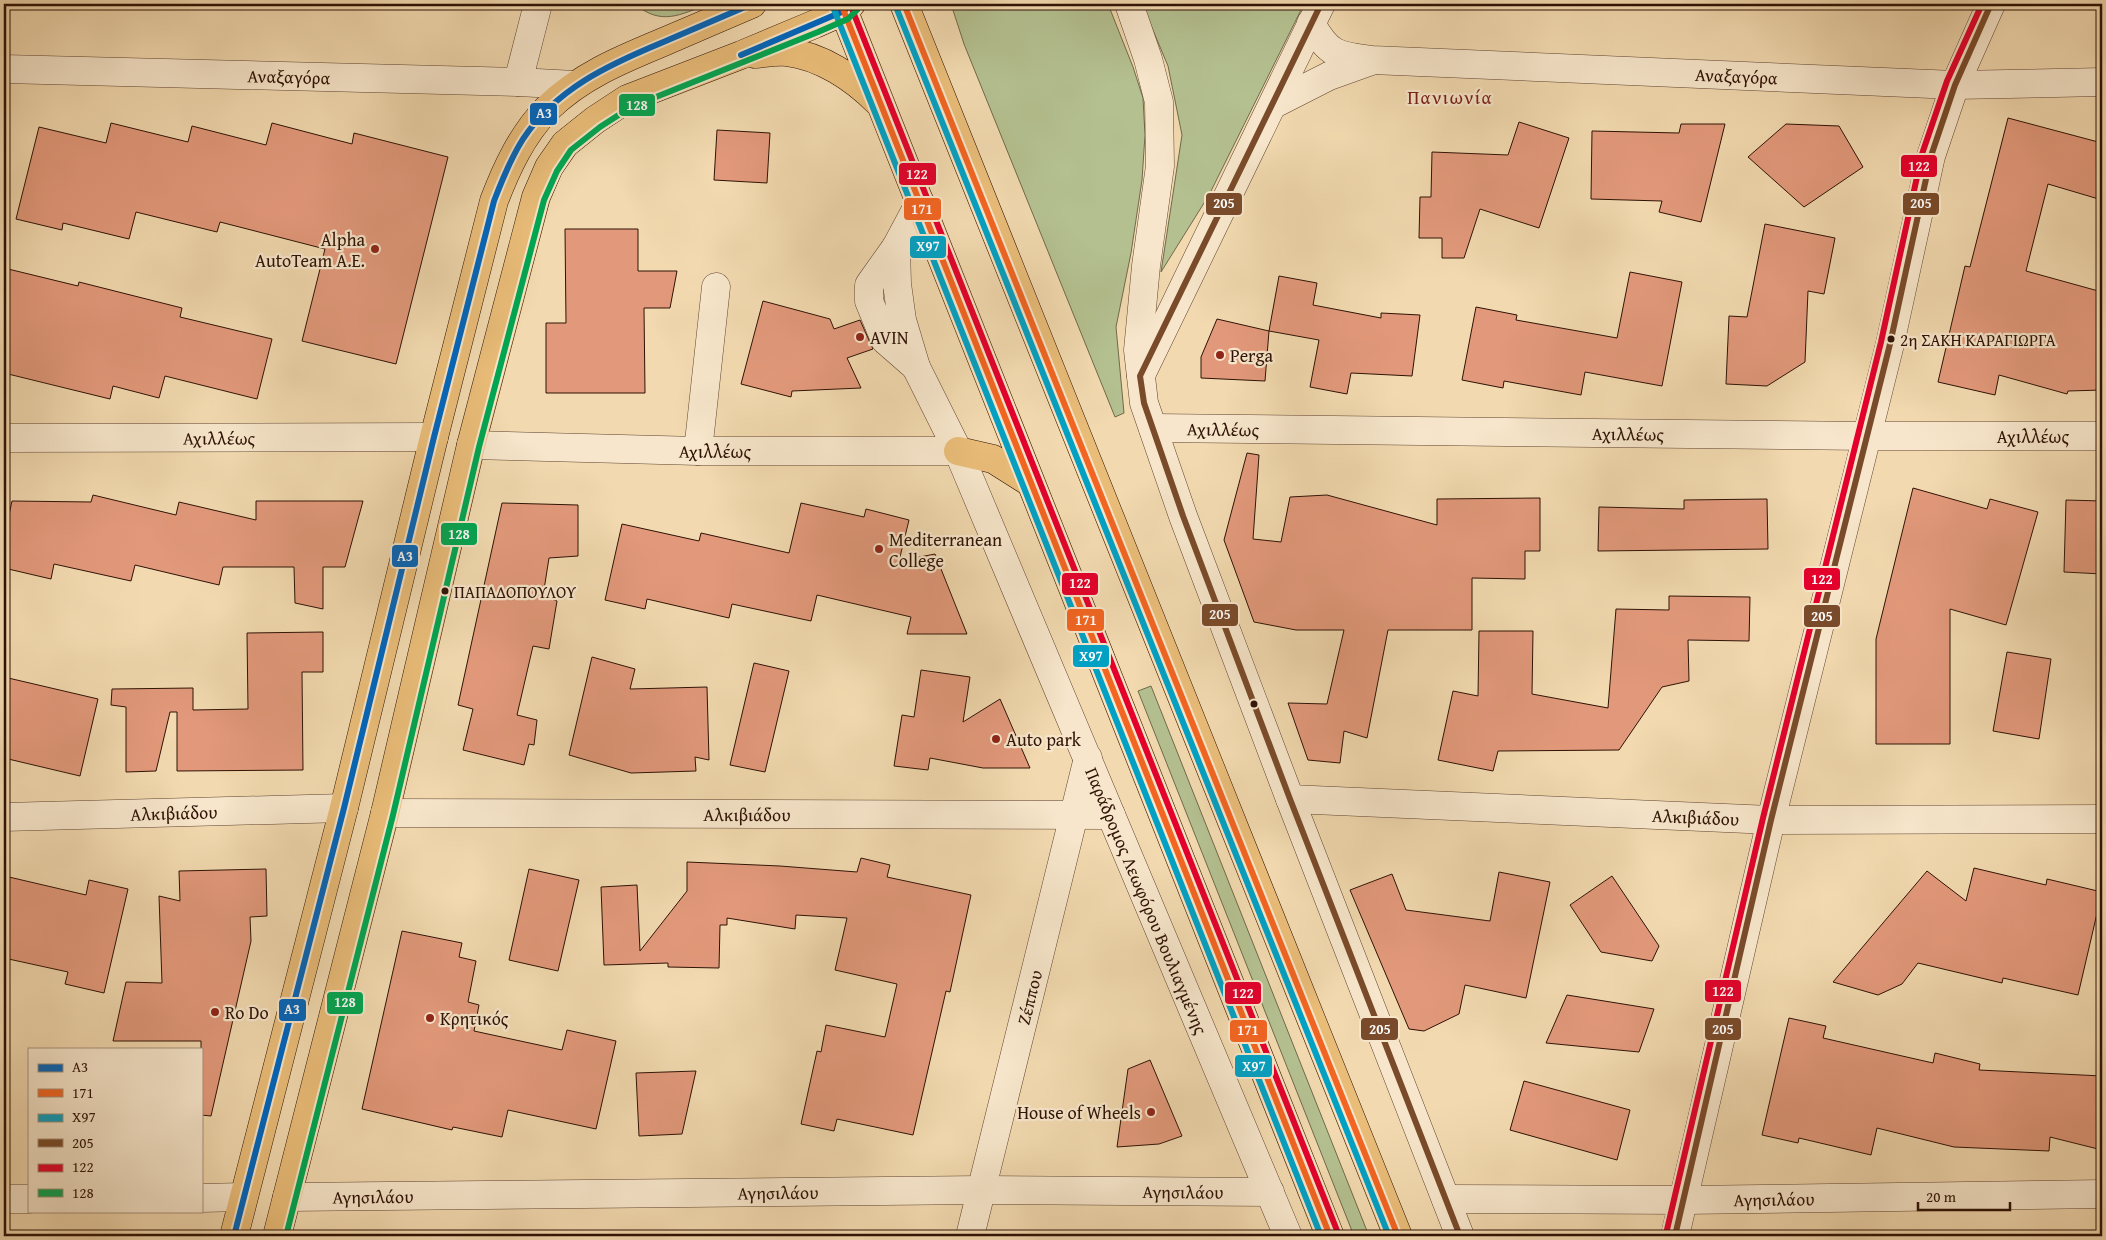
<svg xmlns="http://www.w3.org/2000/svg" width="2106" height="1240" font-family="'Gentium Book Plus',serif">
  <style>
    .green { fill: #b4c090; stroke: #71694a }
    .building { fill: #e2997b; stroke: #2e1205 }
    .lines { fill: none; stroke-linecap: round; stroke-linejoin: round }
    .minor-casing { stroke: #5f4430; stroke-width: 29 }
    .major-casing { stroke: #2e1205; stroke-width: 29 }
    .minor { stroke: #f7e6cb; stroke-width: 28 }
    .major { stroke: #e9bc78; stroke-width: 28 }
    .bus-1-casing { stroke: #f7e6cb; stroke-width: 10 }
    .bus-2-casing { stroke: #f7e6cb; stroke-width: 10 }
    .bus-3-casing { stroke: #f7e6cb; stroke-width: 10 }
    .bus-4-casing { stroke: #f7e6cb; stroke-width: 10 }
    .bus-5-casing { stroke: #f7e6cb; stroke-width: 10 }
    .bus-6-casing { stroke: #f7e6cb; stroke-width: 10 }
    .bus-1 { stroke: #0065bd; stroke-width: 6 }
    .bus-2 { stroke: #f26522; stroke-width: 6 }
    .bus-3 { stroke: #02a1c4; stroke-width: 6 }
    .bus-4 { stroke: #7a4b2a; stroke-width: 6 }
    .bus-5 { stroke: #e4002b; stroke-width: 6 }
    .bus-6 { stroke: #00a651; stroke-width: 6 }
    .poi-dot { fill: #8f2418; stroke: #f7e6cb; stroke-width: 2 }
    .bus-dot { fill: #2e1205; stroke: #f7e6cb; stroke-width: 2 }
    .labels { text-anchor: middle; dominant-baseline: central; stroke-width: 4.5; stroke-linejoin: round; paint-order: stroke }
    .bus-label { font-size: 17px; fill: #2e1205; stroke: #f7e6cb; text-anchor: start }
    .street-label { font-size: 18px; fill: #2e1205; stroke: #f7e6cb }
    .poi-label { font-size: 18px; fill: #2e1205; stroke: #f7e6cb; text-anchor: start }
    .neighbourhood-label { font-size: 19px; letter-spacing: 1px; fill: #7a1f14; stroke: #f7e6cb }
    .line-badge { stroke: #f7e6cb; stroke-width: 2 }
    .badge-label { font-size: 14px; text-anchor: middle; font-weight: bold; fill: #fff }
  </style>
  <rect width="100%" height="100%" fill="#f2d9af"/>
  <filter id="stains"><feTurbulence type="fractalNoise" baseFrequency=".004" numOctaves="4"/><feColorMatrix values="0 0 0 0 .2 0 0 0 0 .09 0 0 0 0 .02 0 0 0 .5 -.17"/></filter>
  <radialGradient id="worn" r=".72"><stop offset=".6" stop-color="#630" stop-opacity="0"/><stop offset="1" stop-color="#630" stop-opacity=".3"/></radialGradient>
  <!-- green -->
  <path class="green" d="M 635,4 L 708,4 C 680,15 661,26 635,4 Z
    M 951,4 L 1108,4 L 1133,67 L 1143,98 L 1145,135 L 1142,180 L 1131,253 L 1116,327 L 1124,413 L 1115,417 L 964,44 Z
    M 1142,4 L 1304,4 L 1209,195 L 1161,272 L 1182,135 L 1168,66 Z
    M 1151,686 L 1369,1236 L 1354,1236 L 1138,691 Z"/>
  <!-- building -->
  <path class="building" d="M 2008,118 L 2102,143 L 2102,200 L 2048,184 L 2026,271 L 2102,292 L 2102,390 L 2068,391 L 2067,394 L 1999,375 L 1995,395 L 1938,382 L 1965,266 L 1970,267 Z
    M 1519,122 L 1569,138 L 1539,228 L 1480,209 L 1464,258 L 1442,258 L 1442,238 L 1419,238 L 1420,197 L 1431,197 L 1432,152 L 1508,155 Z
    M 111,123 L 188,142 L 192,126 L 266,145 L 272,123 L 352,144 L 354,133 L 448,157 L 396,364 L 302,341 L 325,249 L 220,222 L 217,232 L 136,212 L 129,239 L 63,223 L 62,230 L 16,219 L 39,127 L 106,143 Z
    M 1681,124 L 1725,124 L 1701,222 L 1659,212 L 1662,201 L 1591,199 L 1592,131 L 1679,133 Z
    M 1786,124 L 1839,126 L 1863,167 L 1804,207 L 1748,157 Z
    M 717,130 L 770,133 L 767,183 L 714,180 Z
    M 1765,224 L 1835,238 L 1824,294 L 1808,291 L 1805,362 L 1767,386 L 1726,384 L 1729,316 L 1747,317 Z
    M 565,229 L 638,229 L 638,271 L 677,271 L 670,308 L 644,308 L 645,393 L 546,393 L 546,323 L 566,323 Z
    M 4,268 L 78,286 L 79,282 L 182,308 L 180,317 L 272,339 L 257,399 L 165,376 L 159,398 L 113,386 L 110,399 L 4,373 Z
    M 1630,272 L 1682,282 L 1662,386 L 1585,372 L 1581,395 L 1504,381 L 1503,388 L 1462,380 L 1476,307 L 1517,315 L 1516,320 L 1617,338 Z
    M 1279,276 L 1317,283 L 1313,305 L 1381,318 L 1381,313 L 1420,315 L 1412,376 L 1351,373 L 1347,394 L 1310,387 L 1319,340 L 1269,331 Z
    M 763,301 L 830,319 L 834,329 L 860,320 L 873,349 L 847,358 L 861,388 L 792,391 L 791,397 L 741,384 Z
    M 1217,319 L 1269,331 L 1265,381 L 1201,378 L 1201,357 Z
    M 1247,453 L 1259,455 L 1253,539 L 1281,542 L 1290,497 L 1327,495 L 1437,525 L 1437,499 L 1540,498 L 1540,551 L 1525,551 L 1525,579 L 1472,578 L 1472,630 L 1388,630 L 1367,738 L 1344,731 L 1340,763 L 1308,760 L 1288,703 L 1327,704 L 1344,630 L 1296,630 L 1254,622 L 1224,540 Z
    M 1913,488 L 1987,509 L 1990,499 L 2038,512 L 2006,625 L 1950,609 L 1950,744 L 1876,744 L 1876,639 Z
    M 93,495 L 176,515 L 179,502 L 256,520 L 256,501 L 363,501 L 345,567 L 323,567 L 323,609 L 295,603 L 294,567 L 223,567 L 219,585 L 135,565 L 131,581 L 54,564 L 51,579 L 4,568 L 4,538 L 12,501 L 91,502 Z
    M 1767,499 L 1768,549 L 1598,551 L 1599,507 L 1684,509 L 1684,500 Z
    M 2066,500 L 2102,501 L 2102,574 L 2064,572 Z
    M 502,503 L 578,505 L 578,556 L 549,558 L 543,596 L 557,601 L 549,649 L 533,646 L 517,715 L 537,720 L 534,745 L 529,744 L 524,765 L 463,750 L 473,709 L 458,705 Z
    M 801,503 L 864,517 L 866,509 L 909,520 L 899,561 L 935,554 L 967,634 L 907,634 L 911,617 L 817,595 L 811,621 L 732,604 L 729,618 L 647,599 L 645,609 L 605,600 L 622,524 L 699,541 L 701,533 L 789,553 Z
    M 1669,596 L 1750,597 L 1749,641 L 1688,640 L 1689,681 L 1662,687 L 1619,750 L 1498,751 L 1493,771 L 1438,760 L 1453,691 L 1478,696 L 1479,631 L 1533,631 L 1532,694 L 1608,708 L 1616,609 L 1669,610 Z
    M 323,632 L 323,672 L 302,672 L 303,770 L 177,771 L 177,712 L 170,712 L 156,771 L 126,772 L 126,707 L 111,705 L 112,689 L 193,688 L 193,710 L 248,709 L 247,633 Z
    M 2007,652 L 2051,659 L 2039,739 L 1993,731 Z
    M 592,657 L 635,669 L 630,689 L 707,687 L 709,760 L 695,757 L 696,771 L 631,773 L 569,755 Z
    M 754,663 L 789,671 L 765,772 L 730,765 Z
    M 921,670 L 970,677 L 963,722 L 1000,699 L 1030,768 L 983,768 L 930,758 L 928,770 L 894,766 L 902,715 L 914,717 Z
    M 4,677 L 98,699 L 80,776 L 4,758 Z
    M 861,858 L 890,865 L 887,877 L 971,895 L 950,992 L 946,991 L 913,1135 L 837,1119 L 834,1131 L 801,1124 L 817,1051 L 821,1052 L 826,1025 L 885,1037 L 897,984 L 835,970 L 847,918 L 796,915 L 795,929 L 727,918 L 727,925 L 720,925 L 719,968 L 668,967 L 668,963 L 604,965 L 601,887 L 637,885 L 640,951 L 687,891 L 687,862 L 780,866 L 857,872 Z
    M 1974,868 L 2046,885 L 2047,879 L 2102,892 L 2078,995 L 2003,978 L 2002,983 L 1918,963 L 1902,984 L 1878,995 L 1833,982 L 1927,871 L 1966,901 Z
    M 266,869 L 267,916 L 250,917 L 251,941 L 211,1116 L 201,1115 L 201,1041 L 113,1041 L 126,982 L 162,983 L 159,896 L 180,901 L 179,871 Z
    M 529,869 L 579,880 L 558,971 L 509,960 Z
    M 1499,872 L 1550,882 L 1526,998 L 1465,985 L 1459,1014 L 1424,1031 L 1409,1029 L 1350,890 L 1392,874 L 1406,910 L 1490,921 Z
    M 1612,876 L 1659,946 L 1652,961 L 1601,952 L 1570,905 Z
    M 9,877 L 86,895 L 89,880 L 128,889 L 104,993 L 65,984 L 68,972 L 4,958 L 4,899 Z
    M 402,931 L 462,943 L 459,957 L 476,961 L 468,1002 L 479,1005 L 474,1031 L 562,1050 L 567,1030 L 616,1041 L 596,1129 L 508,1110 L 502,1137 L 453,1127 L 452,1130 L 362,1109 Z
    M 1567,995 L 1654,1009 L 1639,1052 L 1546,1043 Z
    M 1789,1018 L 1826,1026 L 1823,1038 L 1933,1063 L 1935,1053 L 1980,1064 L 1979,1070 L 2102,1076 L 2102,1150 L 2050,1137 L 2049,1151 L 1954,1147 L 1877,1128 L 1871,1155 L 1799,1138 L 1798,1143 L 1762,1135 Z
    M 1150,1060 L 1182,1136 L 1159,1144 L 1117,1147 L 1128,1069 Z
    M 696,1071 L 682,1134 L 639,1136 L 636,1073 Z
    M 1524,1081 L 1630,1110 L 1617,1160 L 1510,1130 Z"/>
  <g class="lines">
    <!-- minor casing -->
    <g class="minor-casing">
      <g id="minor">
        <path d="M 1129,4 L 1148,59 L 1159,102 L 1160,166 L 1146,266 L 1138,350 L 1144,403 L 1183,516 L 1290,799 L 1460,1236"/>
        <path id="s1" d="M 1311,23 C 1328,55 1338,56 1372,60 L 1955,85 L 2102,82"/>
        <path id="s2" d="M 4,69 L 518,82 L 575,85"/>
        <path d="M 518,82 L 538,4"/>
        <path d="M 1274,104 L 1329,76 L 1371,61"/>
        <path id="s3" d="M 920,202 L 896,247 L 897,284 L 902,320 L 916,367 L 958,451 L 1288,1236"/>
        <path d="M 896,247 L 869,285 L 869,301 L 885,340 L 916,367"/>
        <path d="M 1141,375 L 1321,4"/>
        <path id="s4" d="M 1153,428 L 1867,436 L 2102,436"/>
        <path id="s5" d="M 4,438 L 434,437"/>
        <path id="s6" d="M 471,445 L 698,451 L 958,451"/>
        <path d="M 698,451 L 716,287"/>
        <path id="s7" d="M 1290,799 L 1771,820 L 2102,819"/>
        <path id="s8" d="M 385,813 L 1111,815"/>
        <path id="s9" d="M 4,817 L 344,808"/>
        <path id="s10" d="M 287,1197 L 981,1190 L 1270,1192"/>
        <path d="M 201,1198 L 243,1197"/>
        <path d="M 4,1199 L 29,1199"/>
        <path id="s11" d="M 1446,1199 L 1685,1200 L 2102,1194"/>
        <path id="s12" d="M 970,1236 L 1088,758"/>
        <path d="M 1675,1236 L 1771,820 L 1890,344 L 1931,156 L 1955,85 L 1991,4"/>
      </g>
    </g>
    <!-- major casing -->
    <g class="major-casing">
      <path id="major" d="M 841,4 L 1330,1236
        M 904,4 L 1398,1236
        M 755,54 C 766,53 777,51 787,52 C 821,56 854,78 878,102
        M 958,451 L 993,459 L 1031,483
        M 234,1236 L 344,808 L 434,437 L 494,201 C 507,167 522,135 547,109 C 579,77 620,60 661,43 C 691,30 722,17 752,4
        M 277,1236 L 385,813 L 471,445 L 536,197 L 549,167 L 565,144 L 595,120 L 627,99 L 741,55 L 815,24 L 844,11 L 851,4"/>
    </g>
    <!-- minor -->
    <use href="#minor" class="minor"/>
    <!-- major -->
    <use href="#major" class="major"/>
    <!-- bus-1 casing -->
    <g class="bus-1-casing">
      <path id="bus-1" d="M 741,55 L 844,11 L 851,4
        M 234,1236 L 344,808 L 434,437 L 494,201 C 502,180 511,158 523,139 C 556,89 608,65 661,43 C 689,31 717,19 745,7 L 748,4"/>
    </g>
    <!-- bus-2 casing -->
    <g class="bus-2-casing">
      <path id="bus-2" d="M 841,4 L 1330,1236
        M 904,4 L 1398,1236"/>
    </g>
    <!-- bus-3 casing -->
    <g class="bus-3-casing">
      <path id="bus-3" d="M 833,7 L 1321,1236
        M 896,7 L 1389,1236"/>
    </g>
    <!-- bus-4 casing -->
    <g class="bus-4-casing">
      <path id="bus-4" d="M 1321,4 L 1140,376 L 1144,403 L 1183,516 L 1290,799 L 1460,1236
        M 1675,1236 L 1771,820 L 1890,344 L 1931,156 L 1955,85 L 1991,4"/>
    </g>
    <!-- bus-5 casing -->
    <g class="bus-5-casing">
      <path id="bus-5" d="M 850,4 L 1338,1233
        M 1666,1234 L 1763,818 L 1881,342 L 1922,154 L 1947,81 L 1982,4"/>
    </g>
    <!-- bus-6 casing -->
    <g class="bus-6-casing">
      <path id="bus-6" d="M 286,1236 L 393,815 L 479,447 L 544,200 L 557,171 L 571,150 L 600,127 L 631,107 L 818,32 L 848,19 L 857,10"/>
    </g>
    <!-- bus-1 -->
    <use href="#bus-1" class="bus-1"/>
    <!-- bus-2 -->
    <use href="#bus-2" class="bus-2"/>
    <!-- bus-3 -->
    <use href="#bus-3" class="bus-3"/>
    <!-- bus-4 -->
    <use href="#bus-4" class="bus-4"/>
    <!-- bus-5 -->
    <use href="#bus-5" class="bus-5"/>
    <!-- bus-6 -->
    <use href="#bus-6" class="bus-6"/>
  </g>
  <!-- markers -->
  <g class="poi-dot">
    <circle cx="375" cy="249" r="5"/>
    <circle cx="860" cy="337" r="5"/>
    <circle cx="1220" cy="355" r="5"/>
    <circle cx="879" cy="549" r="5"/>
    <circle cx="996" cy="739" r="5"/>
    <circle cx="215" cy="1012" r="5"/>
    <circle cx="430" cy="1018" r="5"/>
    <circle cx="1151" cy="1112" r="5"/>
  </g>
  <g class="bus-dot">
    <circle cx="1891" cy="339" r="4.5"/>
    <circle cx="445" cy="591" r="4.5"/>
    <circle cx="1254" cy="704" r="4.5"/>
  </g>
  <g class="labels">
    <!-- bus labels -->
    <g class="bus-label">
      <text x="1900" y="339">2η ΣΑΚΗ ΚΑΡΑΓΙΩΡΓΑ</text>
      <text x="454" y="591">ΠΑΠΑΔΟΠΟΥΛΟΥ</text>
    </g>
    <!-- street labels -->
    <g class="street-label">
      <text stroke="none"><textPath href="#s2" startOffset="285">Αναξαγόρα</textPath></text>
      <text stroke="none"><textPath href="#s1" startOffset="441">Αναξαγόρα</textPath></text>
      <text stroke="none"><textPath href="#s4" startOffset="70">Αχιλλέως</textPath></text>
      <text stroke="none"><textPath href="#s4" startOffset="475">Αχιλλέως</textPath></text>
      <text stroke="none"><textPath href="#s4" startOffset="880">Αχιλλέως</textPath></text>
      <text stroke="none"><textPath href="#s5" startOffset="215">Αχιλλέως</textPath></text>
      <text stroke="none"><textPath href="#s6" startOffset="244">Αχιλλέως</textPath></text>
      <text stroke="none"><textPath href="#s9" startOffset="170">Αλκιβιάδου</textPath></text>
      <text stroke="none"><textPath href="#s8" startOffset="362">Αλκιβιάδου</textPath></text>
      <text stroke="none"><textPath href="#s7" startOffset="406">Αλκιβιάδου</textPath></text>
      <text stroke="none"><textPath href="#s3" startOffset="755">Παράδρομος Λεωφόρου Βουλιαγμένης</textPath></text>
      <text stroke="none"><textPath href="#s12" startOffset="246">Ζέππου</textPath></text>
      <text stroke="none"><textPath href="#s10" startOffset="896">Αγησιλάου</textPath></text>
      <text stroke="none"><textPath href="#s10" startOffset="491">Αγησιλάου</textPath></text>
      <text stroke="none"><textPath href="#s10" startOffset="86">Αγησιλάου</textPath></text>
      <text stroke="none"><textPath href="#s11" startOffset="328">Αγησιλάου</textPath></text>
    </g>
    <!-- poi labels -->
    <g class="poi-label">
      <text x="365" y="239" text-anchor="end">Alpha<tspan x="365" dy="21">AutoTeam Α.Ε.</tspan></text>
      <text x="870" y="337">AVIN</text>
      <text x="1230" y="355">Perga</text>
      <text x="889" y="539">Mediterranean<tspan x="889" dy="21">College</tspan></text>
      <text x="1006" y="739">Auto park</text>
      <text x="225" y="1012">Ro Do</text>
      <text x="440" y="1018">Κρητικός</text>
      <text x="1141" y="1112" text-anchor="end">House of Wheels</text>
    </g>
    <!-- neighbourhood labels -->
    <g class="neighbourhood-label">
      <text x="1450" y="97">Πανιωνία</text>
    </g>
  </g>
  <g class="line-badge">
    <rect x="618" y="93" width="38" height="24" rx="5" fill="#00a651"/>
    <rect x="529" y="102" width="29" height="24" rx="5" fill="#0065bd"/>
    <rect x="1900" y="154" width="38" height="24" rx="5" fill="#e4002b"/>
    <rect x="898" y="162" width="39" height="24" rx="5" fill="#e4002b"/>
    <rect x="1902" y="192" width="38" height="24" rx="5" fill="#7a4b2a"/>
    <rect x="1205" y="192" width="38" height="24" rx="5" fill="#7a4b2a"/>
    <rect x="903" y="197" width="39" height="24" rx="5" fill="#f26522"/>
    <rect x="909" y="235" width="38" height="24" rx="5" fill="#02a1c4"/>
    <rect x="440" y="522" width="38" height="24" rx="5" fill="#00a651"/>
    <rect x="391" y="544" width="28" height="24" rx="5" fill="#0065bd"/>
    <rect x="1803" y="567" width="38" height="24" rx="5" fill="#e4002b"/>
    <rect x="1061" y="572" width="38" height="24" rx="5" fill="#e4002b"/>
    <rect x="1201" y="603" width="38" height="24" rx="5" fill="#7a4b2a"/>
    <rect x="1803" y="604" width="38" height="24" rx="5" fill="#7a4b2a"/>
    <rect x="1066" y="608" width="39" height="24" rx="5" fill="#f26522"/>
    <rect x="1072" y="644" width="38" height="24" rx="5" fill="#02a1c4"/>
    <rect x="1704" y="979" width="38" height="24" rx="5" fill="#e4002b"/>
    <rect x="1224" y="981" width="38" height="24" rx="5" fill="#e4002b"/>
    <rect x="326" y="991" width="38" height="24" rx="5" fill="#00a651"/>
    <rect x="278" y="998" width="29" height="24" rx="5" fill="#0065bd"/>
    <rect x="1360" y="1017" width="39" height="24" rx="5" fill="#7a4b2a"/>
    <rect x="1704" y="1017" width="38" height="24" rx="5" fill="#7a4b2a"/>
    <rect x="1229" y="1019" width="39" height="24" rx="5" fill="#f26522"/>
    <rect x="1234" y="1054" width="39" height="24" rx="5" fill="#02a1c4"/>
  </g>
  <g class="badge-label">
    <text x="637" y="110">128</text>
    <text x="544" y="118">Α3</text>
    <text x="1919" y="171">122</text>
    <text x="917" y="179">122</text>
    <text x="1921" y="208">205</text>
    <text x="1224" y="208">205</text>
    <text x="922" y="214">171</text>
    <text x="928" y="251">X97</text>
    <text x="459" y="539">128</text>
    <text x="405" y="561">Α3</text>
    <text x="1822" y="584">122</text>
    <text x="1080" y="588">122</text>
    <text x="1220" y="619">205</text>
    <text x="1822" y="621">205</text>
    <text x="1086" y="625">171</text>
    <text x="1091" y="661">X97</text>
    <text x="1723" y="996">122</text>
    <text x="1243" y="998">122</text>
    <text x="345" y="1007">128</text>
    <text x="292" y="1014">Α3</text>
    <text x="1380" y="1034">205</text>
    <text x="1723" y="1034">205</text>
    <text x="1248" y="1035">171</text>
    <text x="1254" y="1071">X97</text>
  </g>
  <!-- margin -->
  <rect width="2106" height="1240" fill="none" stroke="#f2d9af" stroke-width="20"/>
  <rect x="5" y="5" width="2096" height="1230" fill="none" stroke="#2e1205" stroke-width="2.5"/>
  <rect x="10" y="10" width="2086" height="1220" fill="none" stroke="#2e1205"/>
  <!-- legend -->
  <rect x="28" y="1048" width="175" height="165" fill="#f7e6cb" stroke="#a7917c"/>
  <rect x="38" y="1064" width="25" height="8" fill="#0065bd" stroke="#a7917c"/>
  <text x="72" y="1072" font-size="15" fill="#2e1205">Α3</text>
  <rect x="38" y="1089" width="25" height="8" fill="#f26522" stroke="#a7917c"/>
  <text x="72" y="1098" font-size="15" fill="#2e1205">171</text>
  <rect x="38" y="1114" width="25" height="8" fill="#02a1c4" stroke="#a7917c"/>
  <text x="72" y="1122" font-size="15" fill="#2e1205">X97</text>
  <rect x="38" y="1139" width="25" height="8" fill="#7a4b2a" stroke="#a7917c"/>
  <text x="72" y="1148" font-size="15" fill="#2e1205">205</text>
  <rect x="38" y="1164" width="25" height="8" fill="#e4002b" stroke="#a7917c"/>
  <text x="72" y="1172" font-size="15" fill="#2e1205">122</text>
  <rect x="38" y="1189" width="25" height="8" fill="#00a651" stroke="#a7917c"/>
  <text x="72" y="1198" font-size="15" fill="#2e1205">128</text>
  <!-- scale -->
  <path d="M1918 1202v8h92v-8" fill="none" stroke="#2e1205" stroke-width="2.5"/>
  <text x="1926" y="1202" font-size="15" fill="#2e1205" stroke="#f7e6cb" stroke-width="4" paint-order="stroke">20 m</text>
  <rect width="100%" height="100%" filter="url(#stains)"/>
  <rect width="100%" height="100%" fill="url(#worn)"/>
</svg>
